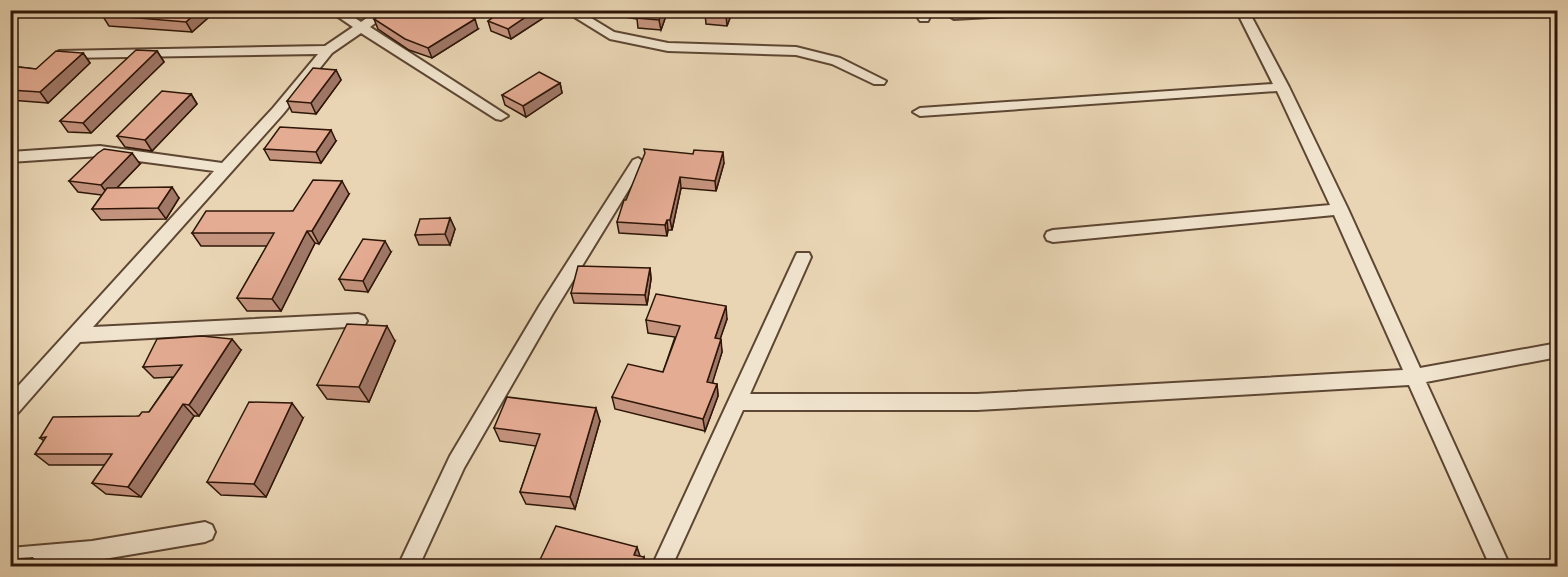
<svg xmlns="http://www.w3.org/2000/svg" width="1568" height="577" font-family="'Libre Bodoni',serif">
  <style>
    .lines { fill: none; stroke-linecap: round; stroke-linejoin: round }
    .minor-casing { stroke: #5d4633; stroke-width: 4 }
    .minor { fill: #f1e4ce; fill-rule: evenodd }
    .wall { fill: #c5947f; stroke: #2e1608; stroke-width: 1.5 }
    .shaded-wall { fill: #a07868; stroke: #2e1608; stroke-width: 1.5 }
    .building { fill: #e5ac94; stroke: #2e1608; stroke-width: 1.5 }
  </style>
  <rect width="100%" height="100%" fill="#e9d5b4"/>
  <filter id="stains"><feTurbulence type="fractalNoise" baseFrequency=".00333" numOctaves="4"/><feColorMatrix values="0 0 0 0 .2 0 0 0 0 .09 0 0 0 0 .02 0 0 0 .5 -.17"/></filter>
  <radialGradient id="worn" r=".72"><stop offset=".6" stop-color="#630" stop-opacity="0"/><stop offset="1" stop-color="#630" stop-opacity=".3"/></radialGradient>
  <g class="lines">
    <!-- minor casing -->
    <g class="minor-casing">
      <path id="minor" d="M 328,10 L 343,10 L 361,22 L 378,10 L 393,10 L 370,27 L 508,116 L 501,120 L 496,119 L 361,33 L 332,53 L 283,114 L 93,327 L 358,314 L 364,316 L 367,321 L 364,326 L 80,342 L 17,414 L 10,416 L 10,395 L 214,171 L 100,156 L 10,162 L 10,152 L 100,146 L 222,163 L 273,108 L 318,54 L 63,58 L 59,57 L 57,54 L 59,51 L 325,46 L 353,27 Z
        M 563,10 L 578,10 L 614,32 L 668,43 L 796,47 L 840,58 L 886,81 L 884,84 L 874,84 L 832,64 L 796,55 L 668,51 L 610,39 Z
        M 921,10 L 933,10 L 928,21 L 920,21 L 918,18 Z
        M 971,10 L 1054,10 L 1048,14 L 954,19 L 948,15 L 954,11 Z
        M 1236,10 L 1248,10 L 1289,87 L 1348,209 L 1420,368 L 1558,343 L 1558,357 L 1426,382 L 1510,566 L 1490,566 L 1409,385 L 977,410 L 743,410 L 672,566 L 652,566 L 795,257 L 797,253 L 809,253 L 811,257 L 750,394 L 977,394 L 1403,370 L 1334,215 L 1053,242 L 1047,240 L 1045,236 L 1047,232 L 1053,230 L 1330,205 L 1277,91 L 920,116 L 913,112 L 920,108 L 1273,84 Z
        M 638,158 L 645,163 L 552,315 L 464,468 L 419,566 L 398,566 L 450,456 L 540,305 L 633,160 Z
        M 205,522 L 212,525 L 215,532 L 212,539 L 205,542 L 92,561 L 10,566 L 10,548 L 92,541 Z"/>
    </g>
    <!-- minor -->
    <use href="#minor" class="minor"/>
  </g>
  <!-- wall -->
  <path class="wall" d="M 108,10 L 217,10 L 192,32 L 109,26 L 102,15 Z
    M 504,10 L 547,10 L 548,15 L 511,39 L 491,31 L 488,21 Z
    M 606,10 L 668,10 L 661,30 L 638,28 L 637,19 L 606,14 Z
    M 733,10 L 727,26 L 706,24 L 705,13 Z
    M 374,19 L 478,29 L 432,58 L 409,50 L 378,29 Z
    M 157,51 L 164,62 L 91,133 L 68,132 L 60,121 Z
    M 83,53 L 90,63 L 48,103 L 10,100 L 10,59 L 14,63 L 11,66 L 36,69 Z
    M 336,70 L 341,80 L 316,114 L 292,112 L 287,101 Z
    M 560,83 L 562,93 L 526,117 L 505,105 L 502,95 Z
    M 191,94 L 197,104 L 152,151 L 125,147 L 117,136 Z
    M 336,141 L 321,163 L 270,160 L 264,149 Z
    M 693,154 L 724,163 L 716,191 L 681,188 L 672,230 L 668,230 L 667,236 L 619,233 L 617,222 L 626,200 Z
    M 140,164 L 117,188 L 179,198 L 166,219 L 101,220 L 92,209 L 102,195 L 78,192 L 69,181 Z
    M 349,194 L 319,244 L 315,243 L 281,311 L 247,311 L 237,298 L 267,246 L 201,246 L 192,233 L 293,211 Z
    M 450,218 L 455,229 L 450,245 L 419,245 L 415,235 Z
    M 391,252 L 368,292 L 345,290 L 339,279 Z
    M 650,268 L 651,279 L 647,305 L 574,303 L 571,293 Z
    M 727,319 L 720,339 L 722,352 L 712,383 L 717,384 L 718,396 L 705,431 L 615,409 L 612,397 L 663,372 L 675,337 L 648,333 L 646,320 Z
    M 395,341 L 369,402 L 327,399 L 317,385 Z
    M 241,350 L 199,416 L 194,416 L 141,497 L 106,494 L 92,483 L 105,465 L 49,465 L 35,454 L 44,441 L 40,438 L 139,416 L 149,412 L 173,377 L 154,378 L 143,367 Z
    M 303,418 L 266,497 L 221,495 L 207,482 Z
    M 600,421 L 575,509 L 526,504 L 520,492 L 536,446 L 500,441 L 494,428 Z"/>
  <!-- shaded-wall -->
  <path class="shaded-wall" d="M 199,10 L 217,10 L 192,32 L 186,22 Z
    M 536,10 L 547,10 L 548,15 L 511,39 L 508,29 Z
    M 663,10 L 668,10 L 661,30 L 659,20 Z
    M 728,10 L 733,10 L 727,26 L 726,15 Z
    M 475,19 L 478,29 L 432,58 L 428,48 Z
    M 157,51 L 164,62 L 91,133 L 83,123 Z
    M 83,53 L 90,63 L 48,103 L 40,92 Z
    M 10,59 L 14,63 L 10,66 Z
    M 336,70 L 341,80 L 316,114 L 311,103 Z
    M 560,83 L 562,93 L 526,117 L 523,106 Z
    M 191,94 L 197,104 L 152,151 L 145,140 Z
    M 331,130 L 336,141 L 321,163 L 316,152 Z
    M 723,152 L 724,163 L 716,191 L 715,181 Z
    M 132,153 L 140,164 L 109,196 L 101,185 Z
    M 680,177 L 681,188 L 672,230 L 670,220 Z
    M 342,181 L 349,194 L 319,244 L 312,231 Z
    M 172,187 L 179,198 L 166,219 L 158,208 Z
    M 450,218 L 455,229 L 450,245 L 445,234 Z
    M 667,220 L 668,230 L 667,236 L 665,225 Z
    M 307,231 L 315,243 L 281,311 L 272,299 Z
    M 385,241 L 391,252 L 368,292 L 363,281 Z
    M 650,268 L 651,279 L 647,305 L 645,295 Z
    M 726,306 L 727,319 L 716,351 L 715,338 Z
    M 387,326 L 395,341 L 369,402 L 359,387 Z
    M 232,339 L 241,350 L 199,416 L 189,405 Z
    M 721,339 L 722,352 L 709,394 L 707,382 Z
    M 717,384 L 718,396 L 705,431 L 703,419 Z
    M 292,403 L 303,418 L 266,497 L 254,484 Z
    M 183,404 L 194,416 L 141,497 L 128,487 Z
    M 596,408 L 600,421 L 575,509 L 570,497 Z
    M 10,484 L 17,489 L 10,499 Z
    M 637,547 L 641,559 L 634,555 Z
    M 644,557 L 646,567 L 640,567 Z
    M 32,558 L 46,566 L 45,567 L 27,567 Z"/>
  <!-- building -->
  <path class="building" d="M 108,10 L 199,10 L 186,22 L 102,15 Z
    M 390,10 L 457,10 L 475,19 L 428,48 L 405,39 L 374,19 Z
    M 504,10 L 536,10 L 508,29 L 488,21 Z
    M 640,10 L 663,10 L 659,20 L 637,18 Z
    M 706,10 L 728,10 L 726,15 L 705,13 Z
    M 136,50 L 157,51 L 83,123 L 60,121 Z
    M 56,51 L 83,53 L 40,92 L 10,90 L 10,66 L 36,69 Z
    M 313,68 L 336,70 L 311,103 L 287,101 Z
    M 539,72 L 560,83 L 523,106 L 502,95 Z
    M 162,91 L 191,94 L 145,140 L 117,136 Z
    M 280,127 L 331,130 L 316,152 L 264,149 Z
    M 104,149 L 132,153 L 101,185 L 69,181 L 98,153 Z
    M 644,149 L 693,154 L 694,150 L 723,152 L 715,181 L 680,177 L 670,220 L 667,220 L 665,225 L 617,222 L 624,200 L 626,200 L 645,153 Z
    M 313,180 L 342,181 L 312,231 L 307,231 L 272,299 L 237,298 L 274,233 L 192,233 L 206,211 L 293,211 Z
    M 172,187 L 158,208 L 92,209 L 107,188 Z
    M 450,218 L 445,234 L 415,235 L 420,219 Z
    M 363,239 L 385,241 L 363,281 L 339,279 Z
    M 578,266 L 650,268 L 645,295 L 571,293 Z
    M 656,294 L 726,306 L 715,338 L 721,339 L 707,382 L 717,384 L 703,419 L 612,397 L 628,364 L 663,372 L 680,326 L 646,320 Z
    M 347,324 L 387,326 L 359,387 L 317,385 Z
    M 202,336 L 232,339 L 189,405 L 183,404 L 128,487 L 92,483 L 112,454 L 35,454 L 46,437 L 40,438 L 53,417 L 139,416 L 142,412 L 149,412 L 182,365 L 143,367 L 157,339 Z
    M 507,397 L 596,408 L 570,497 L 520,492 L 540,434 L 494,428 Z
    M 249,402 L 292,403 L 254,484 L 207,482 Z
    M 556,526 L 637,547 L 634,555 L 644,557 L 640,567 L 547,567 L 538,564 Z
    M 32,558 L 27,567 L 10,567 L 10,561 L 12,559 Z
    M 164,565 L 196,566 L 163,567 Z"/>
  <!-- margin -->
  <rect width="1568" height="577" fill="none" stroke="#e9d5b4" stroke-width="36"/>
  <rect x="12" y="12" width="1544" height="553" fill="none" stroke="#2e1608" stroke-width="3"/>
  <rect x="18" y="18" width="1532" height="541" fill="none" stroke="#2e1608" stroke-width="1.5"/>
  <rect width="100%" height="100%" filter="url(#stains)"/>
  <rect width="100%" height="100%" fill="url(#worn)"/>
</svg>
